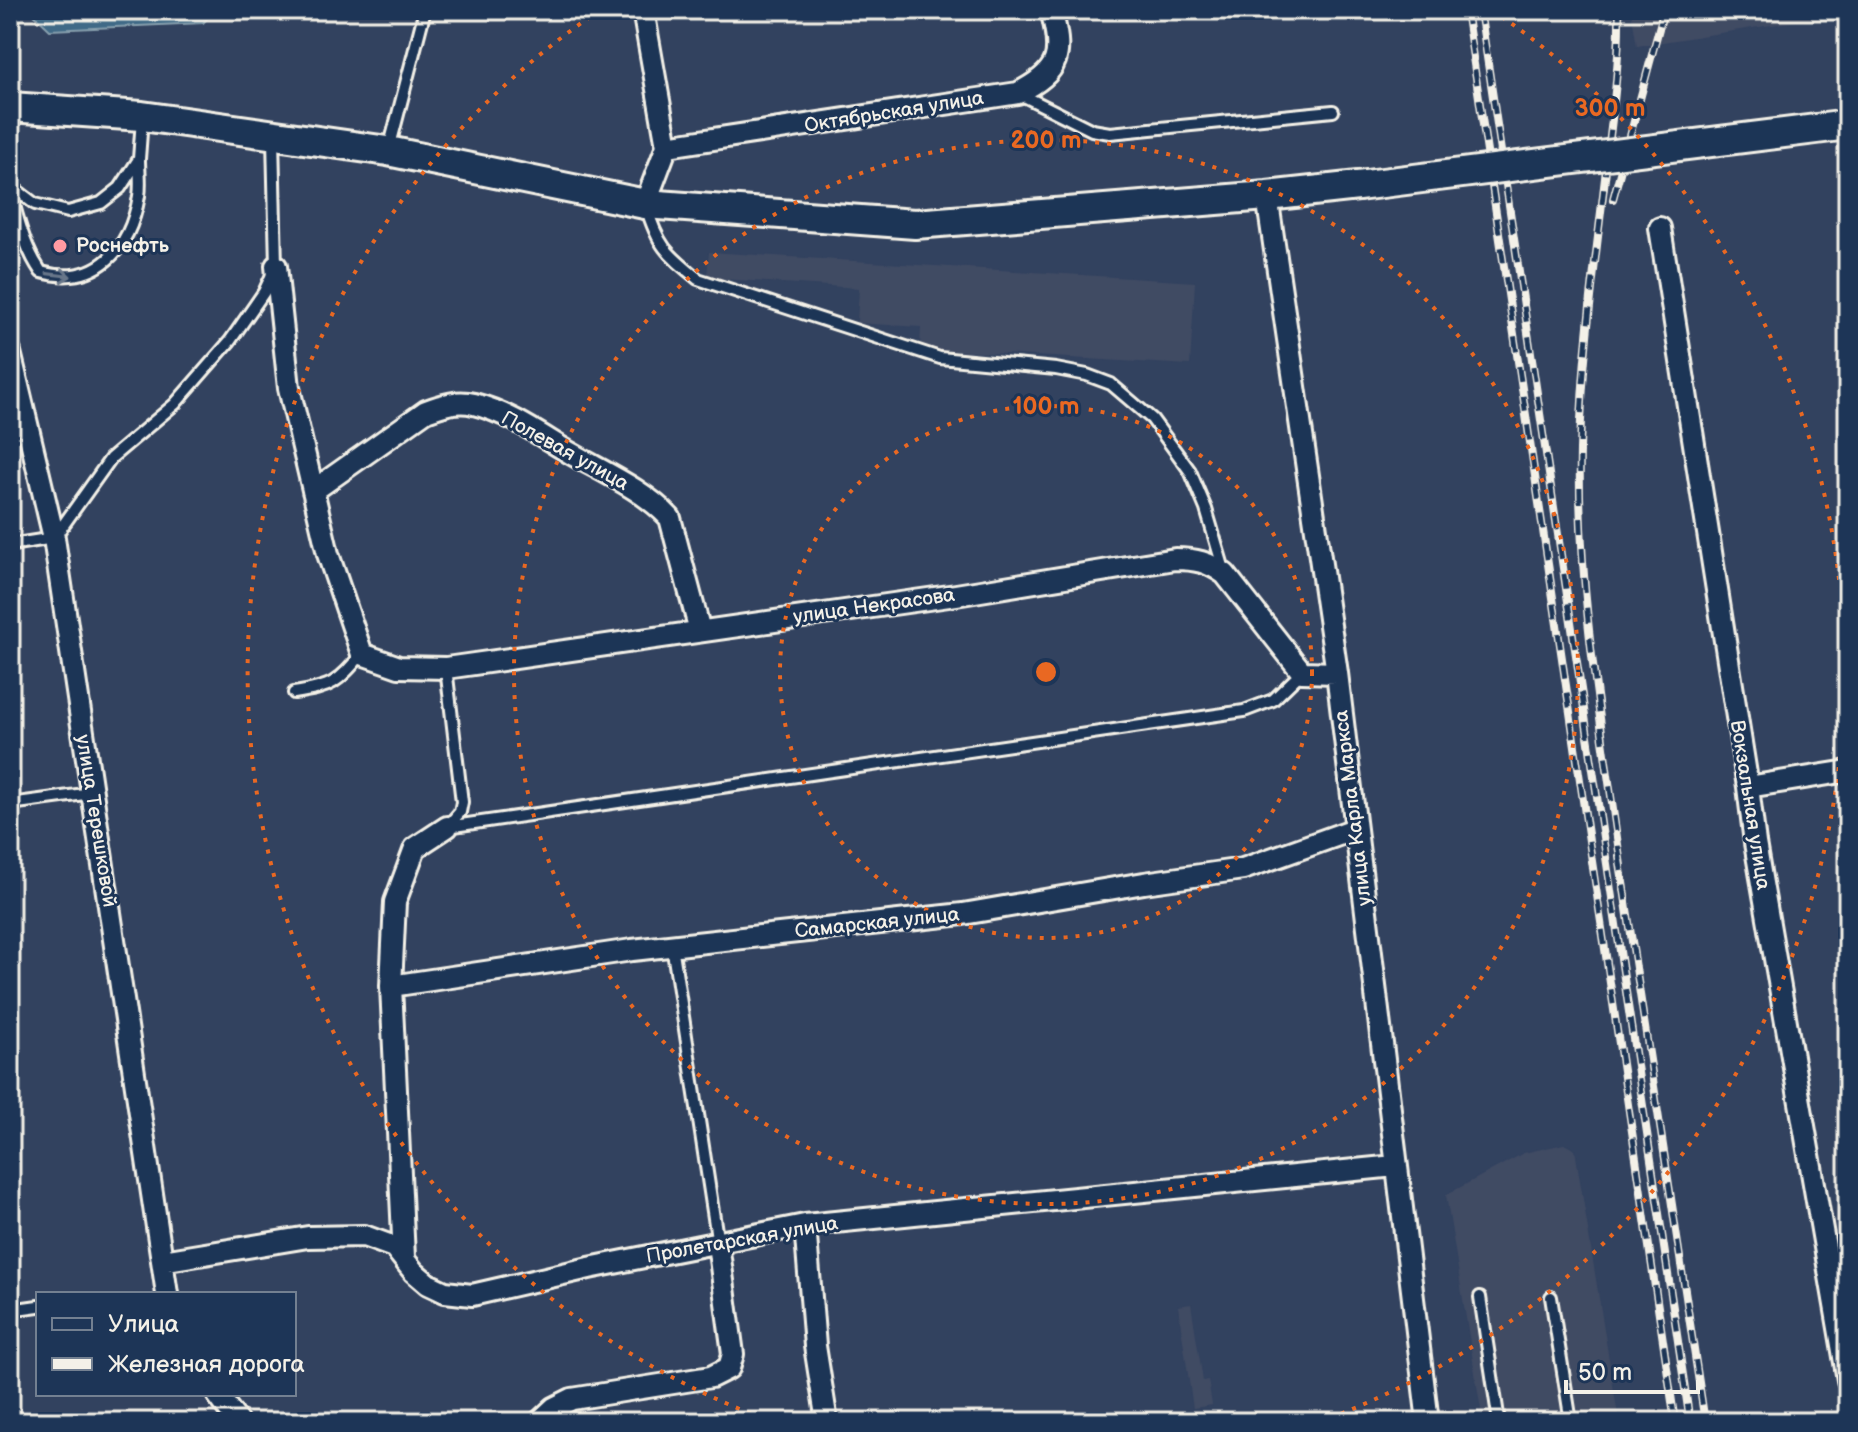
<svg xmlns="http://www.w3.org/2000/svg" width="1858" height="1432" font-family="'Balsamiq Sans',sans-serif">
  <style>
    .built { fill: #414b64 }
    .water { fill: #406a87; stroke: #88a0ae; stroke-width: 2 }
    .lines { fill: none; stroke-linecap: round; stroke-linejoin: round }
    .lane-casing { stroke: #f4f1e8; stroke-width: 16 }
    .street-casing { stroke: #f4f1e8; stroke-width: 26 }
    .secondary-casing { stroke: #f4f1e8; stroke-width: 34 }
    .lane { stroke: #1d3557; stroke-width: 10 }
    .street { stroke: #1d3557; stroke-width: 20 }
    .secondary { stroke: #1d3557; stroke-width: 28 }
    .rail-casing { stroke: #f4f1e8; stroke-width: 8 }
    .rail { stroke: #1d3557; stroke-width: 5; stroke-dasharray: 15; stroke-linecap: butt }
    .secondary-bridge-casing { stroke: #f4f1e8; stroke-width: 34; stroke-linecap: butt }
    .secondary-bridge { stroke: #1d3557; stroke-width: 28 }
    .oneway { stroke: #68778a }
    .ring { fill: none; stroke: #e96822; stroke-width: 4; stroke-dasharray: 4 8 }
    .poi-dot { fill: #ff9aa2; stroke: #1d3557; stroke-width: 3 }
    .labels { text-anchor: middle; dominant-baseline: central; stroke-width: 6; stroke-linejoin: round; paint-order: stroke }
    .street-label { font-size: 20px; fill: #f4f1e8; stroke: #1d3557 }
    .poi-label { font-size: 20px; font-weight: bold; fill: #f4f1e8; stroke: #1d3557; text-anchor: start }
    .centre { fill: #e96822; stroke: #1d3557; stroke-width: 4 }
    .ring-label { font-size: 24px; text-anchor: middle; font-weight: bold; fill: #e96822; stroke: #1d3557; stroke-width: 6; stroke-linejoin: round; paint-order: stroke }
  </style>
  <rect width="100%" height="100%" fill="#32425f"/>
  <filter id="ink" filterUnits="userSpaceOnUse"><feTurbulence type="fractalNoise" baseFrequency=".0125" numOctaves="2"/><feDisplacementMap in="SourceGraphic" scale="16" xChannelSelector="R" yChannelSelector="G"/><feConvolveMatrix kernelMatrix="1 2 1 2 8 2 1 2 1" color-interpolation-filters="sRGB"/></filter>
  <g filter="url(#ink)">
    <!-- built -->
    <path class="built" d="M 1631,10 L 1848,10 L 1848,13 L 1637,46 Z
      M 709,252 L 1195,282 L 1190,365 L 920,349 L 921,327 L 857,323 L 859,288 L 707,278 Z
      M 1564,1144 L 1575,1150 L 1619,1422 L 1483,1422 L 1446,1195 L 1524,1153 Z
      M 1191,1304 L 1203,1381 L 1208,1380 L 1212,1405 L 1193,1408 L 1178,1306 Z"/>
    <!-- water -->
    <path class="water" d="M 29,10 L 215,10 L 203,23 L 50,30 Z"/>
    <g class="lines">
      <!-- lane casing -->
      <g class="lane-casing">
        <path id="lane" d="M 1020,94 L 1092,130 L 1110,133 L 1333,111
          M 389,149 L 425,10
          M 10,185 L 35,204 L 68,212 L 101,203 L 120,188 L 139,159 L 142,119
          M 10,191 C 18,219 24,247 41,272 C 97,287 130,249 139,196 C 141,184 139,171 139,159
          M 646,206 C 658,246 666,253 698,279 L 940,358 L 1056,369 L 1087,375 L 1111,384 L 1152,419 L 1190,471 L 1206,509 L 1224,570
          M 10,545 L 54,538 L 111,458 L 175,404 L 230,341 L 264,292 L 276,266 L 273,138
          M 446,668 L 462,802 L 460,812 L 447,827
          M 294,693 C 333,687 337,683 362,654
          M 10,804 L 92,793
          M 447,827 L 1244,711 L 1273,700 L 1302,672
          M 672,945 L 718,1244
          M 1480,1297 L 1499,1422
          M 1551,1297 L 1571,1422
          M 10,1310 L 38,1306"/>
      </g>
      <!-- street casing -->
      <g class="street-casing">
        <path id="street" d="M 643,10 L 667,146 L 645,204
          M 667,146 L 1018,93 C 1061,71 1063,55 1051,10
          M 1267,196 L 1337,673 L 1428,1422
          M 1660,228 L 1748,787 L 1755,843 L 1848,1380
          M 276,266 L 289,388 L 328,554 L 362,654 L 399,667 L 446,668 L 956,595 L 1175,559 C 1196,559 1208,562 1225,574 L 1302,672 L 1337,673
          M 10,352 L 54,538 L 167,1294
          M 313,491 L 426,411 C 442,405 457,400 474,404 C 510,413 541,436 572,454 C 605,473 644,490 670,518 L 700,631
          M 1748,787 L 1848,771
          M 391,986 L 632,950 L 963,914 L 1144,883 L 1243,869 L 1355,829
          M 805,1225 L 815,1346 L 827,1422
          M 404,1257 L 391,986 L 395,902 L 415,848 L 447,827
          M 162,1261 L 308,1237 L 364,1236 L 394,1247 L 414,1272 L 428,1284 L 445,1292 L 472,1295 L 589,1268 L 805,1225 L 1395,1166
          M 217,1394 L 238,1422
          M 539,1422 L 554,1408 L 572,1399 L 711,1377 L 729,1368 L 733,1354 L 718,1244"/>
      </g>
      <!-- secondary casing -->
      <g class="secondary-casing">
        <path id="secondary" d="M 10,107 L 142,116 L 388,151 L 645,204 L 915,224 L 1267,196 L 1358,186"/>
      </g>
      <!-- lane -->
      <use href="#lane" class="lane"/>
      <!-- street -->
      <use href="#street" class="street"/>
      <!-- secondary -->
      <use href="#secondary" class="secondary"/>
      <!-- rail casing -->
      <g class="rail-casing">
        <path id="rail" d="M 1466,10 L 1675,1422
          M 1480,10 L 1690,1422
          M 1619,10 C 1620,60 1613,111 1607,161 C 1596,257 1582,353 1580,450 C 1577,590 1602,728 1621,866
          M 1613,199 L 1664,10
          M 1619,856 L 1705,1422"/>
      </g>
      <!-- rail -->
      <use href="#rail" class="rail"/>
      <!-- secondary-bridge casing -->
      <g class="secondary-bridge-casing">
        <path id="secondary-bridge" d="M 1358,186 L 1848,125"/>
      </g>
      <!-- secondary-bridge -->
      <use href="#secondary-bridge" class="secondary-bridge"/>
    </g>
    <!-- one-way arrows -->
    <defs><path id="oneway-shaft" d="M-6 0H5M1.5-3L5.5 0L1.5 3" fill="none" stroke-width="1.6" stroke-linecap="round" stroke-linejoin="round" transform="scale(2)"/></defs>
    <use class="oneway" href="#oneway-shaft" transform="translate(59 275) rotate(7)"/>
  </g>
  <!-- distance rings -->
  <g class="ring">
    <circle cx="1046" cy="672" r="266"/>
    <circle cx="1046" cy="672" r="532"/>
    <path d="M773 1422A798 798 0 0 1 600 10M1492 10A798 798 0 0 1 1319 1422"/>
  </g>
  <!-- markers -->
  <circle class="poi-dot" cx="60" cy="246" r="8"/>
  <g class="labels">
    <!-- street labels -->
    <g class="street-label">
      <text transform="translate(894 112) rotate(-9)">Октябрьская улица</text>
      <text transform="translate(565 451) rotate(29)">Полевая улица</text>
      <text transform="translate(874 606) rotate(-8)">улица Некрасова</text>
      <text transform="translate(1750 805) rotate(81)">Вокзальная улица</text>
      <text transform="translate(1353 808) rotate(-97)">улица Карла Маркса</text>
      <text transform="translate(96 821) rotate(81)">улица Терешковой</text>
      <text transform="translate(877 923) rotate(-6)">Самарская улица</text>
      <text transform="translate(742 1240) rotate(-10)">Пролетарская улица</text>
    </g>
    <!-- poi labels -->
    <g class="poi-label">
      <text x="76" y="246">Роснефть</text>
    </g>
  </g>
  <circle cx="1046" cy="672" r="12" class="centre"/>
  <g class="ring-label">
    <text x="1610" y="116">300 m</text>
    <text x="1046" y="148">200 m</text>
    <text x="1046" y="414">100 m</text>
  </g>
  <!-- margin -->
  <rect width="1858" height="1432" fill="none" stroke="#1d3557" stroke-width="40"/>
  <rect x="20" y="20" width="1818" height="1392" fill="none" stroke="#f4f1e8" stroke-width="3" filter="url(#ink)"/>
  <!-- legend -->
  <rect x="36" y="1292" width="260" height="104" fill="#1d3557" stroke="#738091" stroke-width="2"/>
  <rect x="52" y="1318" width="40" height="12" fill="#1d3557" stroke="#738091" stroke-width="2"/>
  <text x="108" y="1332" font-size="24" fill="#f4f1e8">Улица</text>
  <rect x="52" y="1358" width="40" height="12" fill="#f4f1e8" stroke="#738091" stroke-width="2"/>
  <text x="108" y="1372" font-size="24" fill="#f4f1e8">Железная дорога</text>
  <!-- scale -->
  <path d="M1566 1380v12h132v-12" fill="none" stroke="#f4f1e8" stroke-width="4"/>
  <text x="1578" y="1380" font-size="24" fill="#f4f1e8" stroke="#1d3557" stroke-width="6" paint-order="stroke">50 m</text>
</svg>
